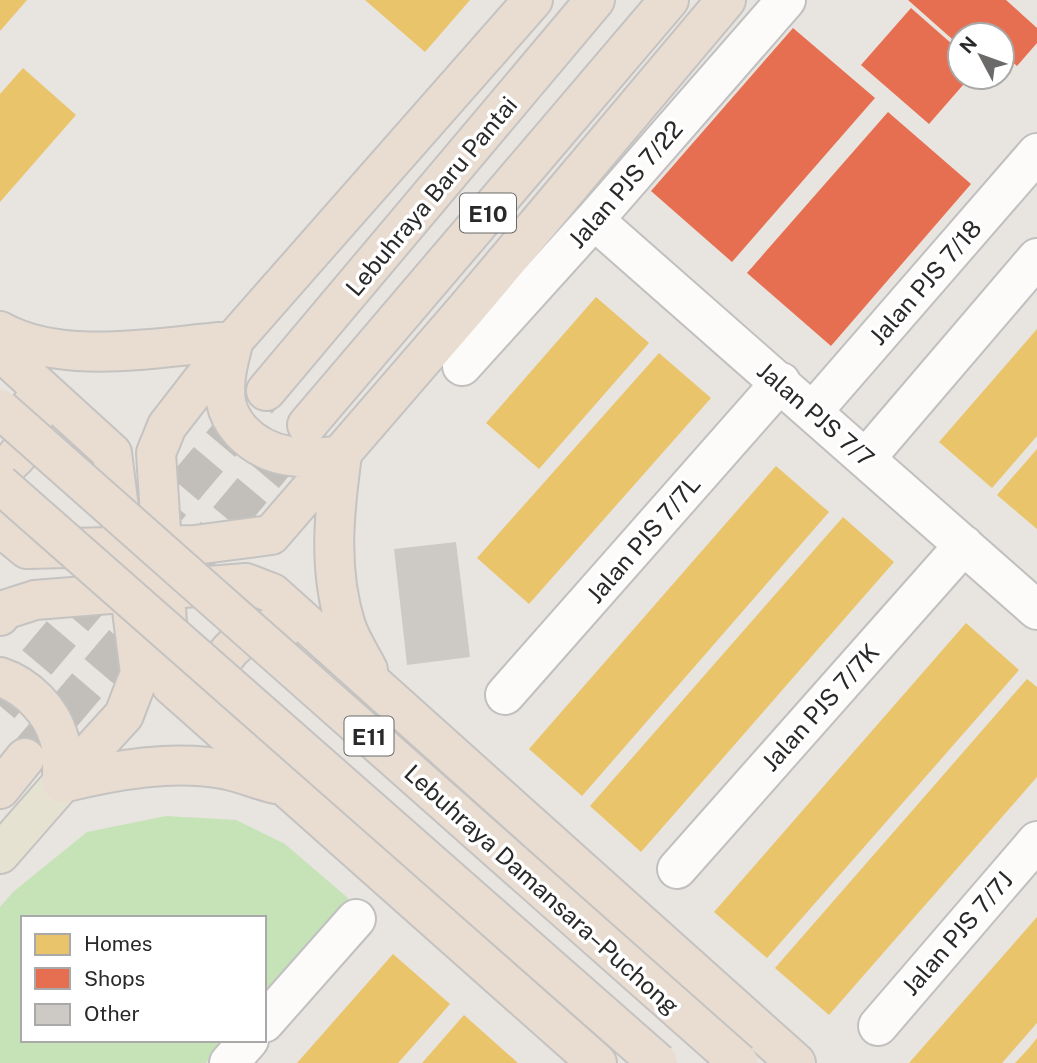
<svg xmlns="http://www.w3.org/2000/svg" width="1037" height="1063" font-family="'Public Sans',sans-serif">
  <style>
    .green { fill: #c6e3b7 }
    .homes { fill: #e9c46a }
    .shops { fill: #e76f51 }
    .building { fill: #cdcac6 }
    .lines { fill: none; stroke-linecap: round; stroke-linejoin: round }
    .highway-tunnel { stroke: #c2bfbb; stroke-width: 38; stroke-dasharray: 38 19; stroke-linecap: butt }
    .minor-casing { stroke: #c1c0c0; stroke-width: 42 }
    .major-casing { stroke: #c4c3c1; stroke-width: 42 }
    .highway-casing { stroke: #c4c3c1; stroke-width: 42 }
    .minor { stroke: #fcfbfa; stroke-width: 38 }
    .major { stroke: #e6e2d2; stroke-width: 38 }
    .highway { stroke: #e9ddd2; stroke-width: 38 }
    .highway-bridge-casing { stroke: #c4c3c1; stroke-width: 42; stroke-linecap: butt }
    .highway-bridge { stroke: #e9ddd2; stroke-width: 38 }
    .labels { text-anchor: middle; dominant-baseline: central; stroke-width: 7; stroke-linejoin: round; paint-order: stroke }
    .shield { fill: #fff; stroke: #696969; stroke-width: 2 }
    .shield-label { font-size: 23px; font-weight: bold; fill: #292929 }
    .street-label { font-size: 24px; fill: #292929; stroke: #fff }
  </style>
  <rect width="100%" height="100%" fill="#e8e4df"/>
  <!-- green -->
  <path class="green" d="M 166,816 L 236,820 L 285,844 L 349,899 L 264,996 L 264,918 L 23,918 L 23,1040 L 226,1040 L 206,1063 L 0,1063 L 0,907 L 13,892 L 87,832 Z"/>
  <!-- homes -->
  <path class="homes" d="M 0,0 L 27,0 L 0,31 Z
    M 365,0 L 470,0 L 425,52 Z
    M 23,68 L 76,115 L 0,202 L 0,94 Z
    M 596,297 L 649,343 L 539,469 L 486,423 Z
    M 1037,329 L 1037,436 L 992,488 L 939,442 Z
    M 659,353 L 711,398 L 529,604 L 477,558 Z
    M 1037,449 L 1037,529 L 997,495 Z
    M 776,466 L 829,512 L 582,796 L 529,749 Z
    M 843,517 L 894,562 L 641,852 L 590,806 Z
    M 966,623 L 1019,670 L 767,958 L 714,912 Z
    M 1027,679 L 1037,687 L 1037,777 L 829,1015 L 775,968 Z
    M 1037,917 L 1037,1023 L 1002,1063 L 909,1063 Z
    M 393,954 L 450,1004 L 430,1027 L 398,1063 L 297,1063 Z
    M 464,1015 L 518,1063 L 422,1063 Z
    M 1037,1038 L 1037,1063 L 1015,1063 L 1029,1048 Z"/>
  <!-- shops -->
  <path class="shops" d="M 908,0 L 1006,0 L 1037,28 L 1037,43 L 1017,66 L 1002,53 L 1002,35 L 960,35 L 960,46 Z
    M 911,8 L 960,51 L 960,77 L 970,77 L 929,124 L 861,65 Z
    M 793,28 L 875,98 L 732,262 L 651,191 Z
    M 888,112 L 971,184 L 831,346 L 747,273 Z"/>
  <!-- building -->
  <path class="building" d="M 456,542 L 470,657 L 407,665 L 394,549 Z"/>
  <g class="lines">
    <!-- highway-tunnel -->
    <path class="highway-tunnel" d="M 191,563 L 301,432
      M 0,706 L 266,391
      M 25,758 L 152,609"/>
    <!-- minor casing -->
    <g class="minor-casing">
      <path id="minor" d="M 594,220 L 1037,610
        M 462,366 L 594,220 L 786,0
        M 813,411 L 1037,153
        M 866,458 L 1037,258
        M 505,695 L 781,382
        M 677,869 L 964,545
        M 264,1023 L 356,919
        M 878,1026 L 1037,841
        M 229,1063 L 249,1040"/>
    </g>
    <!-- major casing -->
    <g class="major-casing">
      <path id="major" d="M 0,854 L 62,783"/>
    </g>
    <!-- highway casing -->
    <g class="highway-casing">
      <path id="highway" d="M 533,0 L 233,341 L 167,426 L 156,453 L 171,685 L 597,1063
        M 0,331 C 65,367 161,346 233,341
        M 233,344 C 228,363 223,382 226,402 C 228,413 234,423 241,431 C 268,460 305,460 342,455
        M 0,351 L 112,453 L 140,673 L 124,715 L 62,783
        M 266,391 L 595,0
        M 307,425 L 669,0
        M 342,455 C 334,512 328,570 346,626 C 351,641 361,656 368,670
        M 0,469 C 22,458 38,428 32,404
        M 0,527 L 27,549 L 195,545 L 271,535 L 467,308 L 726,0
        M 0,616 L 4,610 L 35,600 L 246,583 L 272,593 L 796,1063
        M 0,677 C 27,686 51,710 59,738 C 63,752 62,768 62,783
        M 219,707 C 205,661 241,628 285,627
        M 62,783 C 114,770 175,759 228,770 C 244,774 260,780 275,784
        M 0,789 L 25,758"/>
    </g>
    <!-- minor -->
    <use href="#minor" class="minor"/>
    <!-- major -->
    <use href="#major" class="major"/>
    <!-- highway -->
    <use href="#highway" class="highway"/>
    <!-- highway-bridge casing -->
    <g class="highway-bridge-casing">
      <path id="highway-bridge" d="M 0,409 L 739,1063
        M 0,484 L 658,1063"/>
    </g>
    <!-- highway-bridge -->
    <use href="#highway-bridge" class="highway-bridge"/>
  </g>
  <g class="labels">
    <!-- shield labels -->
    <g class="shield">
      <rect x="460" y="193.5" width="56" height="39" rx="5"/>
      <rect x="344.5" y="716.5" width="49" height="39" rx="5"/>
    </g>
    <g class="shield-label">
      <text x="488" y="213">E10</text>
      <text x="369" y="736">E11</text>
    </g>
    <!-- street labels -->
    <g class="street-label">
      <text transform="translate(625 184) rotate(-49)">Jalan PJS 7/22</text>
      <text transform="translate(431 196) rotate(-50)">Lebuhraya Baru Pantai</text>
      <text transform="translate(925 282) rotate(-49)">Jalan PJS 7/18</text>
      <text transform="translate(816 414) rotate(41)">Jalan PJS 7/7</text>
      <text transform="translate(643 539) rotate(-49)">Jalan PJS 7/7L</text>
      <text transform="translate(820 707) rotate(-48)">Jalan PJS 7/7K</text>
      <text transform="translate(542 889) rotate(42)">Lebuhraya Damansara–Puchong</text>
      <text transform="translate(957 933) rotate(-49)">Jalan PJS 7/7J</text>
    </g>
  </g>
  <!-- legend -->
  <rect x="21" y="916" width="245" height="126" fill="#ffffff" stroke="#a9a9a9" stroke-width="2"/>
  <rect x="35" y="934" width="35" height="21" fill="#e9c46a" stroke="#a9a9a9" stroke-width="2"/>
  <text x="84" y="951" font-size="21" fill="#292929">Homes</text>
  <rect x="35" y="968" width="35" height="21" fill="#e76f51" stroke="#a9a9a9" stroke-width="2"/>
  <text x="84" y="986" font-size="21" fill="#292929">Shops</text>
  <rect x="35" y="1004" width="35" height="21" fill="#cdcac6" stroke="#a9a9a9" stroke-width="2"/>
  <text x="84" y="1021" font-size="21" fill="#292929">Other</text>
  <!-- north arrow -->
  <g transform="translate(981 56) rotate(311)"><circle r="33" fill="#ffffff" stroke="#a9a9a9" stroke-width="2"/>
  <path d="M0-5L12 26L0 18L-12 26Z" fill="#6c6a69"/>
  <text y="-10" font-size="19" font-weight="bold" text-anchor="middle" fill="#292929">N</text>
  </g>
</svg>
